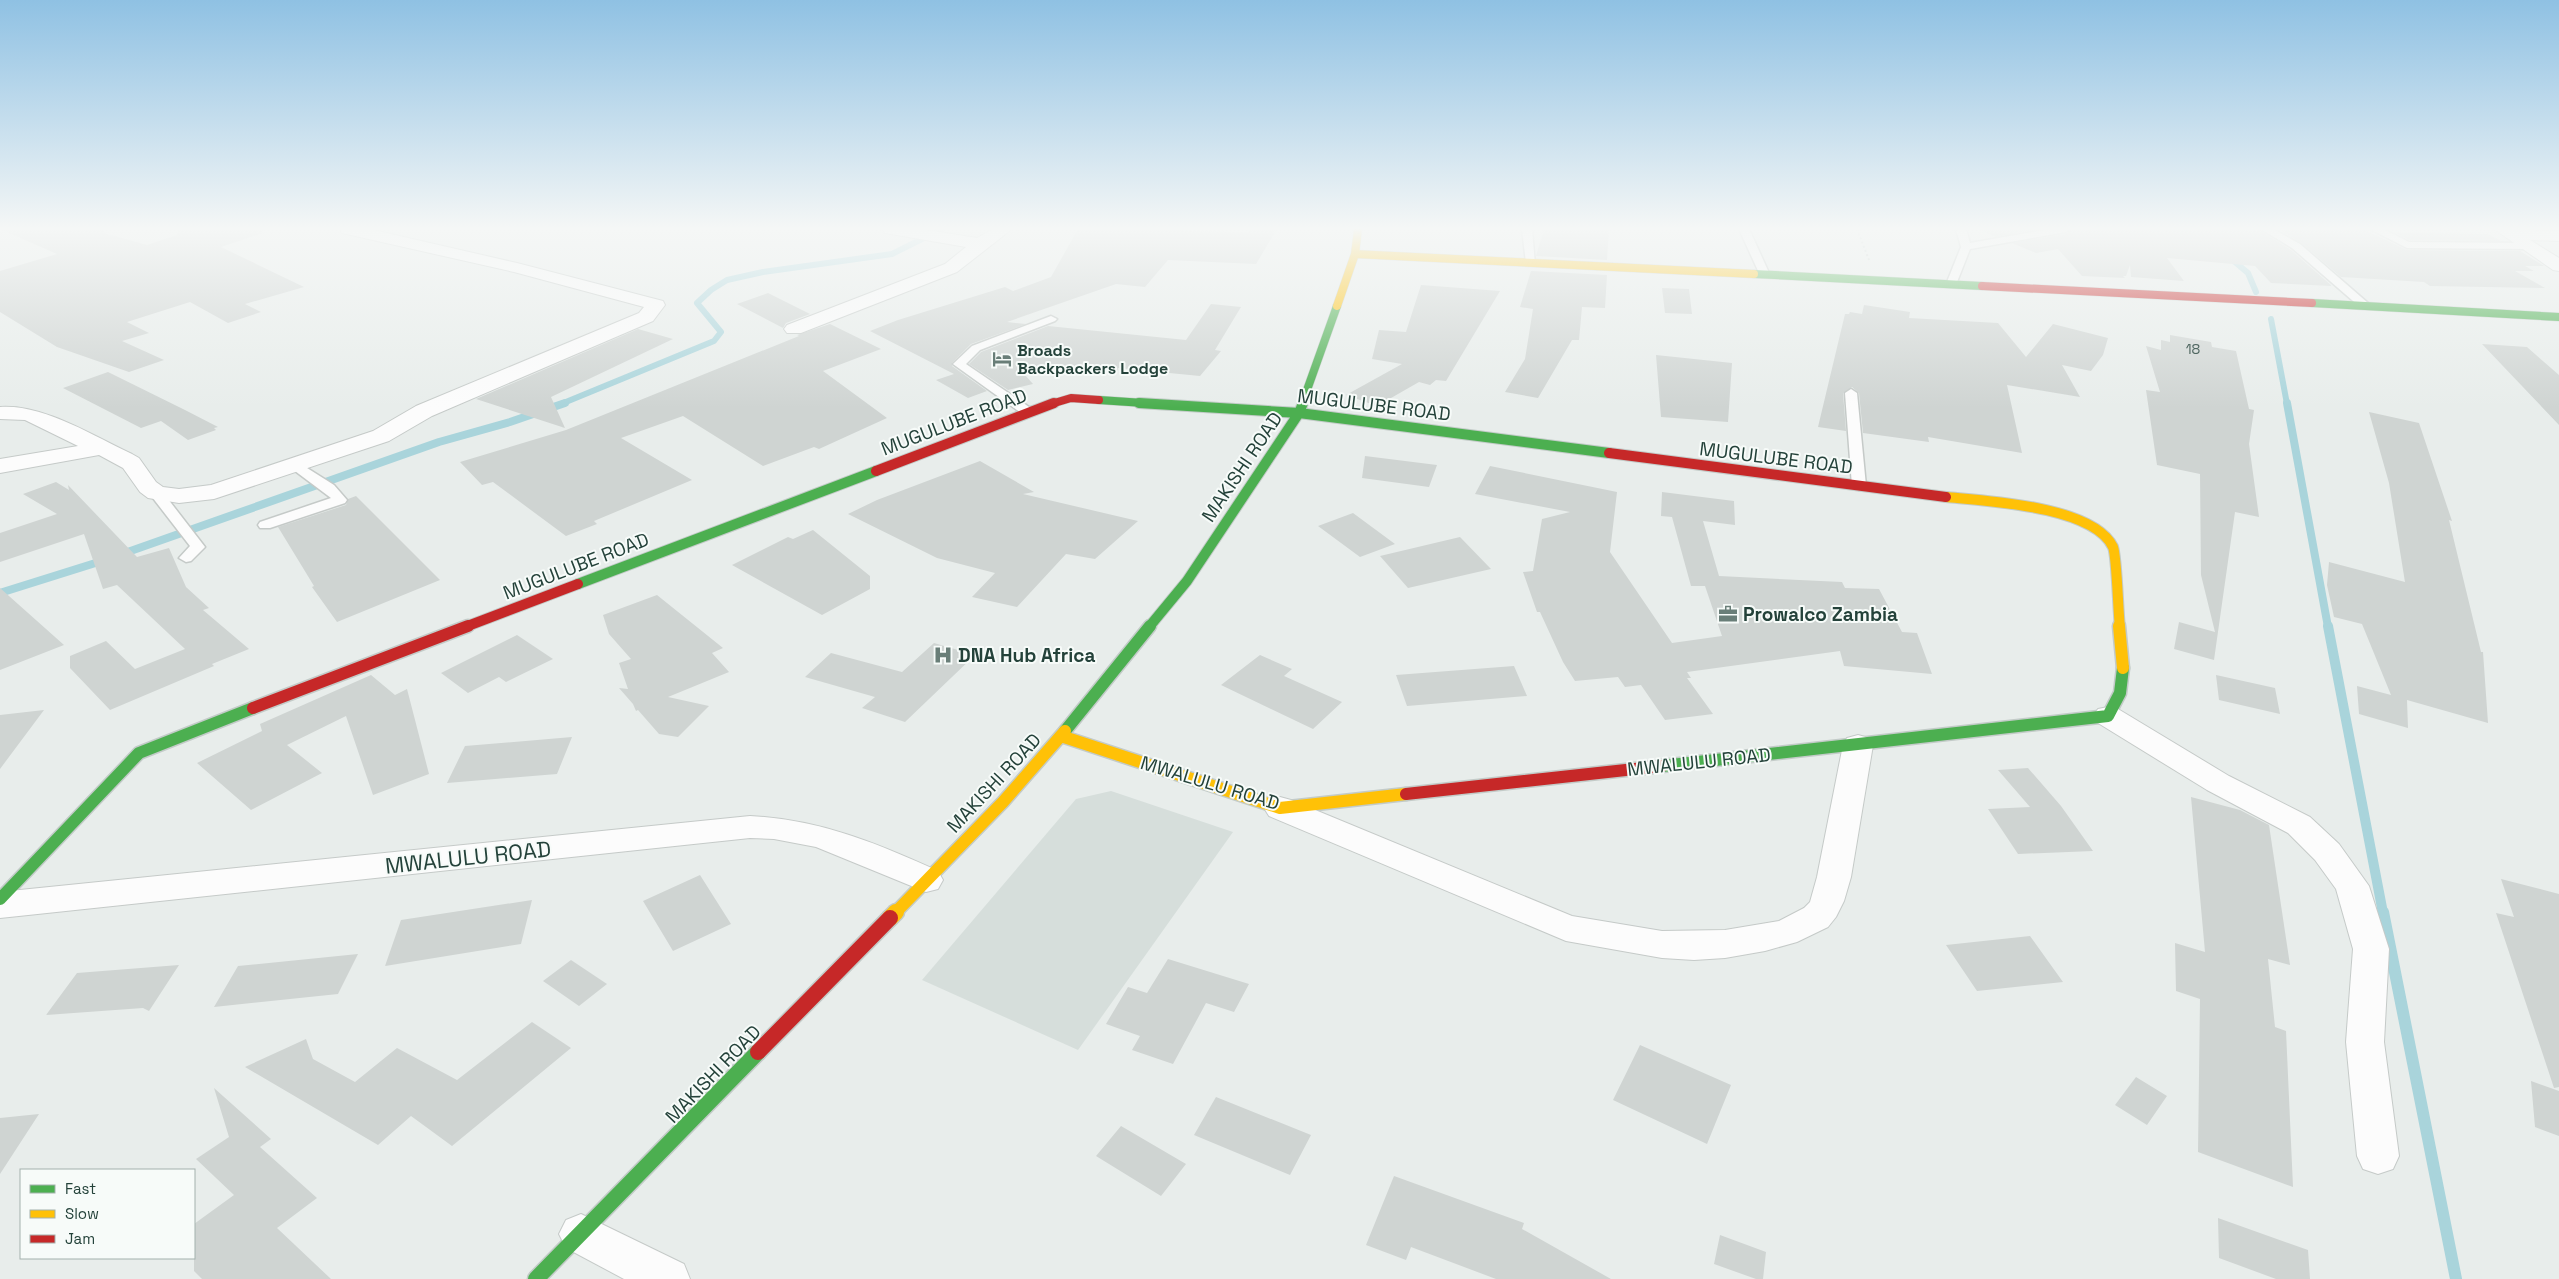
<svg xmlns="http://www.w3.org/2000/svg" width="2559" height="1279" font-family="'Space Grotesk',sans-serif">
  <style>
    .built { fill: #d6dedb }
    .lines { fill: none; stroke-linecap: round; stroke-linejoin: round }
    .stream-far3 { stroke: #a9d4db; stroke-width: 6 }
    .stream-far2 { stroke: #a9d4db; stroke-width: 8 }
    .stream-far1 { stroke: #a9d4db; stroke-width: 10 }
    .stream { stroke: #a9d4db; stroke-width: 12 }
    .building { fill: #cfd4d2 }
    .lane-casing { stroke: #c5cac8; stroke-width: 3 }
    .street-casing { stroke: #c5cac8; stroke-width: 2 }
    .fast-far3-casing { stroke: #c3cbc8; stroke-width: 9 }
    .fast-far2-casing { stroke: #c3cbc8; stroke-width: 12 }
    .fast-far1-casing { stroke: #c3cbc8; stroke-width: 15 }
    .fast-casing { stroke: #c3cbc8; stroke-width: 19 }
    .slow-far3-casing { stroke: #c3cbc8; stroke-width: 9 }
    .slow-far2-casing { stroke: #c3cbc8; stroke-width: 12 }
    .slow-far1-casing { stroke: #c3cbc8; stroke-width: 15 }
    .slow-casing { stroke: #c3cbc8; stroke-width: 19 }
    .jam-far3-casing { stroke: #c3cbc8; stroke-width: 9 }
    .jam-far2-casing { stroke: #c3cbc8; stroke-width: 12 }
    .jam-far1-casing { stroke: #c3cbc8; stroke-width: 15 }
    .jam-casing { stroke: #c3cbc8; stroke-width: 19 }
    .path { stroke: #c3ccca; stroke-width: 2; stroke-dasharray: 2 2.5; stroke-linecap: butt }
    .lane { fill: #fcfcfc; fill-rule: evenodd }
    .street { fill: #fcfcfc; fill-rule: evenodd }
    .fast-far3 { stroke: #4caf50; stroke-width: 8 }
    .fast-far2 { stroke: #4caf50; stroke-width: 10 }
    .fast-far1 { stroke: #4caf50; stroke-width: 12 }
    .fast { stroke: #4caf50; stroke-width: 16 }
    .slow-far3 { stroke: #ffc107; stroke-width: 8 }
    .slow-far2 { stroke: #ffc107; stroke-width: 10 }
    .slow-far1 { stroke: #ffc107; stroke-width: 12 }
    .slow { stroke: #ffc107; stroke-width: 16 }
    .jam-far3 { stroke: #c62828; stroke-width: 8 }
    .jam-far2 { stroke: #c62828; stroke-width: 10 }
    .jam-far1 { stroke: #c62828; stroke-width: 12 }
    .jam { stroke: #c62828; stroke-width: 16 }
    .labels { text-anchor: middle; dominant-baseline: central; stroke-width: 4; stroke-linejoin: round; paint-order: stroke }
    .far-number-label { font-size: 14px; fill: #506761 }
    .far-poi-label { font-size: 16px; font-weight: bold; fill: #24423a; stroke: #f7fbf9; text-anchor: start }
    .street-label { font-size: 19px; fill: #24423a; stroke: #f7fbf9 }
    .poi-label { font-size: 19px; font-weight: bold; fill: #24423a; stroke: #f7fbf9; text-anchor: start }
    .near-street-label { font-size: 22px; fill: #24423a; stroke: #f7fbf9 }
  </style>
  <rect width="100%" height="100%" fill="#e8edeb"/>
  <!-- built -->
  <path class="built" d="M 1111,791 L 1233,832 L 1078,1050 L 922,980 L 1076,799 Z"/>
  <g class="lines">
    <!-- stream-far3 -->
    <path class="stream-far3" d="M 2229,257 L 2248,273 L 2256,292
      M 2271,319 L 2287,404
      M 561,404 L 714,341 L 721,332 L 697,303 L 711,290 L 727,280 L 763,272 L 892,254 L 942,229"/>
    <!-- stream-far2 -->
    <path class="stream-far2" d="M 2287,403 L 2328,627
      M 122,554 L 439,442 L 510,422 L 565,403
      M 0,593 L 105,560"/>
    <!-- stream-far1 -->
    <path class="stream-far1" d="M 2328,626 L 2383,913"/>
    <!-- stream -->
    <path class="stream" d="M 2383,912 L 2456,1279"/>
  </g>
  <!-- building -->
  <path class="building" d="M 0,229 L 104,229 L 104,233 L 147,245 L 177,235 L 178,229 L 262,229 L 263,233 L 221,247 L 304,287 L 245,304 L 261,312 L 228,323 L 190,302 L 127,322 L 149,333 L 122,341 L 164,360 L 129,372 L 57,347 L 0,312 L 0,271 L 57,254 Z
    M 1078,229 L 1248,232 L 1250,229 L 1277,229 L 1256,264 L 1168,260 L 1145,287 L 1116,284 L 1007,322 L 1026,324 L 971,344 L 952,363 L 952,366 L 987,391 L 968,398 L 936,380 L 954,374 L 870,331 L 898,320 L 1005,287 L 1013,291 L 1051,277 Z
    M 1544,229 L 1609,229 L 1607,260 L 1536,256 Z
    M 1978,229 L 2039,229 L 1996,237 Z
    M 2073,229 L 2261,231 L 2291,250 L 2332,286 L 2271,283 L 2255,266 L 2167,258 L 2184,281 L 2131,277 L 2130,265 L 2126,276 L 2123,276 L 2125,278 L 2082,276 L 2058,249 L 2036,253 L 2012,243 L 2066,234 Z
    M 2279,229 L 2363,229 L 2407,250 L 2520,251 L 2544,266 L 2525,266 L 2534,271 L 2515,271 L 2545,288 L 2430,286 L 2424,282 L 2341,277 L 2301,243 Z
    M 2396,233 L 2488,234 L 2501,241 L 2409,240 Z
    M 1531,271 L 1607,275 L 1605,308 L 1582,307 L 1579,340 L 1572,340 L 1538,398 L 1505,392 L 1525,359 L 1533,309 L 1520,307 Z
    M 1421,285 L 1500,291 L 1446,381 L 1436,380 L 1430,385 L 1419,382 L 1377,406 L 1346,395 L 1402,364 L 1372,359 L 1379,330 L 1406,332 Z
    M 1662,288 L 1689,289 L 1692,314 L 1665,313 Z
    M 768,293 L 810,314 L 786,323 L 783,328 L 737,304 Z
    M 1211,304 L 1241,307 L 1215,350 L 1221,351 L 1200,376 L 1118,368 L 1117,371 L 1069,368 L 1067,371 L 1017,366 L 1033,384 L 1008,390 L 969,364 L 981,352 L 1048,326 L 1186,340 Z
    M 1864,305 L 1910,312 L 1909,318 L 1998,323 L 2026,357 L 2053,324 L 2108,338 L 2103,355 L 2091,371 L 2062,365 L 2080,397 L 2007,385 L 2022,453 L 1928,437 L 1929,442 L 1863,433 L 1859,393 L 1852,387 L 1843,393 L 1846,431 L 1818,427 L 1845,314 L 1849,314 L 1850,312 L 1862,314 Z
    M 830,324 L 881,349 L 823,371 L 887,418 L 819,449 L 814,447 L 763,466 L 683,416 L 621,438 L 692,480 L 594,521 L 597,524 L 566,536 L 493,482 L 482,485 L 460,462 L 566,430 L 799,336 L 797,335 Z
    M 638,329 L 673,339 L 551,397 L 565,428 L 476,399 Z
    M 2170,335 L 2211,342 L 2212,347 L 2236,351 L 2249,409 L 2254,410 L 2249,444 L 2259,517 L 2235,512 L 2214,660 L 2174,649 L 2179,622 L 2215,632 L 2201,575 L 2200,474 L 2157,465 L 2146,390 L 2160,392 L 2146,346 L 2161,350 L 2161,340 L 2170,342 Z
    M 2482,344 L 2527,347 L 2559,375 L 2559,425 Z
    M 1656,355 L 1732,363 L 1728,422 L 1661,417 Z
    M 108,372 L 185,410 L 218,427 L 214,428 L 216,430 L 188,440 L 161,421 L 141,428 L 63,388 Z
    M 2369,412 L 2419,423 L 2452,521 L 2449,520 L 2481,652 L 2483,652 L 2488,723 L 2407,700 L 2408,728 L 2359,714 L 2357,686 L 2391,695 L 2362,624 L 2334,617 L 2327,585 L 2329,562 L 2405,582 L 2389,483 Z
    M 1365,456 L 1437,465 L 1429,487 L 1362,478 Z
    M 980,461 L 1034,492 L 1023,494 L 1138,521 L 1095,559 L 1066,554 L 1017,607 L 972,597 L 995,573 L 937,558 L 848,514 L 877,500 Z
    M 1490,466 L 1617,492 L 1610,552 L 1672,643 L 1722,636 L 1705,586 L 1691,586 L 1672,517 L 1661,516 L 1662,492 L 1734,501 L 1735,525 L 1703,521 L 1719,576 L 1842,582 L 1845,588 L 1879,589 L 1902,632 L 1917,633 L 1932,674 L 1844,666 L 1840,651 L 1687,672 L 1691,678 L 1687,678 L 1713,714 L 1665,720 L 1641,685 L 1625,687 L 1618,677 L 1575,681 L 1563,662 L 1540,612 L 1537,612 L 1523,572 L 1533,571 L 1542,519 L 1570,512 L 1475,494 Z
    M 56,482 L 69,490 L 68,485 L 137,557 L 169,548 L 186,587 L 209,608 L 203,610 L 249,649 L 212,664 L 214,666 L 110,710 L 70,668 L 70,656 L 106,641 L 135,669 L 185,649 L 117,585 L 103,589 L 84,534 L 0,562 L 0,533 L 57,514 L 23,494 Z
    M 356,496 L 440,580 L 337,622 L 312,587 L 314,586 L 278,527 L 346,505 L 348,499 Z
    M 1353,513 L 1395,544 L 1360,557 L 1318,526 Z
    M 813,530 L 870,576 L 870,589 L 822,615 L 732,565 L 788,537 L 793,539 Z
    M 1460,537 L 1491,569 L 1408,588 L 1380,556 Z
    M 0,588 L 64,645 L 0,670 Z
    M 657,595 L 723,648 L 712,653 L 729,672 L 668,697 L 709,706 L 678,737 L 659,734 L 638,710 L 636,711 L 633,704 L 619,688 L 628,689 L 619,663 L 631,659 L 609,634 L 603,615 Z
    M 517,635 L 553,659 L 506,682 L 499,677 L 468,693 L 441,673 Z
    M 934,643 L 975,655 L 905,722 L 862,708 L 875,697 L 805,677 L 831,653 L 902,672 Z
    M 1260,655 L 1292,669 L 1284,676 L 1342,702 L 1313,729 L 1221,685 Z
    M 1514,666 L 1527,696 L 1407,706 L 1396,675 Z
    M 371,675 L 395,695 L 407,689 L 429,774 L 373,795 L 346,716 L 287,745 L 322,773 L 251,810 L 197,763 L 262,731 L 260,724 Z
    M 2216,675 L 2275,688 L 2280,714 L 2219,700 Z
    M 44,710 L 0,769 L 0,715 Z
    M 572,737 L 557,774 L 447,783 L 465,746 Z
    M 2028,768 L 2061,806 L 2093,851 L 2018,854 L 1988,809 L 2030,807 L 1998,770 Z
    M 2191,797 L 2240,810 L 2269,825 L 2290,965 L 2268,959 L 2275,1027 L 2286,1031 L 2293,1187 L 2198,1152 L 2200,999 L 2176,991 L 2175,943 L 2205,952 Z
    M 700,875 L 731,924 L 673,951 L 643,901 Z
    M 2501,879 L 2559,894 L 2559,1087 L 2554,1088 L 2496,913 L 2514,917 Z
    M 532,900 L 521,944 L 385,966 L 401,920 Z
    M 2030,936 L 2063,982 L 1977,991 L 1946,945 Z
    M 358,954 L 338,994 L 214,1007 L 238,966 Z
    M 1168,959 L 1249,984 L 1234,1012 L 1206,1003 L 1173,1064 L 1132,1050 L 1140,1036 L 1106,1024 L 1128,987 L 1147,993 Z
    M 571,960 L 607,984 L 579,1006 L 543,981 Z
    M 179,965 L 149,1011 L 143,1008 L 46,1015 L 77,973 Z
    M 532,1022 L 571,1048 L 452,1146 L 411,1116 L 378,1145 L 245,1067 L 306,1039 L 313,1059 L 355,1082 L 397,1048 L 457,1080 Z
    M 1640,1045 L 1731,1085 L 1707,1144 L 1613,1100 Z
    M 2136,1077 L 2167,1096 L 2147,1125 L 2115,1105 Z
    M 2531,1081 L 2559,1091 L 2559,1136 L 2535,1127 Z
    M 214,1088 L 271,1139 L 260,1147 L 317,1198 L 277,1228 L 331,1279 L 202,1279 L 194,1271 L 194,1224 L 234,1195 L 196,1159 L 229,1137 Z
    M 1216,1097 L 1311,1135 L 1290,1175 L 1194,1135 Z
    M 39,1114 L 0,1174 L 0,1118 Z
    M 1121,1126 L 1186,1164 L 1161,1196 L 1096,1156 Z
    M 1394,1176 L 1524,1223 L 1522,1229 L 1611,1279 L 1496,1279 L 1411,1247 L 1406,1260 L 1366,1245 Z
    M 2218,1218 L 2308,1250 L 2310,1279 L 2276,1279 L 2219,1258 Z
    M 1720,1235 L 1766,1252 L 1763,1279 L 1756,1279 L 1714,1264 Z"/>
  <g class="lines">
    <!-- lane casing -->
    <g class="lane-casing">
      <path id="lane" d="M 1522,229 L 1532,229 L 1535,265 L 1526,263 Z
        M 1739,229 L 1749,229 L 1770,275 L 1769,277 L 1761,277 L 1760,275 Z
        M 1956,229 L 1966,229 L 1970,243 L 2050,229 L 2071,229 L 2066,232 L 1970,249 L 1957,282 L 1952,285 L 1947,282 L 1961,247 Z
        M 2261,229 L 2273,229 L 2300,244 L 2368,303 L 2368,307 L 2360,307 L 2292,248 Z
        M 2370,229 L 2383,229 L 2409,242 L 2530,243 L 2535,246 L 2530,249 L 2407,248 Z
        M 1051,316 L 1057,319 L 1055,321 L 980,350 L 966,364 L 1032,409 L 1034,412 L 1032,415 L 1024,415 L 953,364 L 972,346 Z
        M 1851,389 L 1857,393 L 1866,486 L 1859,490 L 1852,486 L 1845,393 Z
        M 296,461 L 334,485 L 347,500 L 345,503 L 270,528 L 260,528 L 258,525 L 260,522 L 331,498 L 291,468 L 289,465 L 291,462 Z
        M 156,489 L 161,490 L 205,547 L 191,561 L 186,562 L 179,558 L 190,546 L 149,493 Z"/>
    </g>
    <!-- street casing -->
    <g class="street-casing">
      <path id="street" d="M 340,229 L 369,229 L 517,263 L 663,301 L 665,305 L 653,321 L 432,416 L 389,441 L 214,499 L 179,503 L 148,498 L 140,492 L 123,468 L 99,455 L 0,473 L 0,459 L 78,446 L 25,420 L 0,419 L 0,407 C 44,404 93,436 132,454 L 139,458 L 156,482 L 163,487 L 179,489 L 211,485 L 373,431 L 416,406 L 639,313 L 644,307 L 514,272 L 342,233 Z
        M 883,229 L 920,229 L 977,238 L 993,229 L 1012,229 L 957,272 L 801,333 L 787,333 L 784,329 L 787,325 L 945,264 L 966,247 L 891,234 L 885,233 Z
        M 2494,229 L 2559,231 L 2559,241 L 2530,240 L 2559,258 L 2559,271 L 2553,270 Z
        M 2108,707 L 2118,709 L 2229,776 L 2310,817 L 2339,844 L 2369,886 L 2389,949 L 2384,1042 L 2399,1156 L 2393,1169 L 2378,1174 L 2363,1169 L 2357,1156 L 2346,1042 L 2353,949 L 2336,889 L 2315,860 L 2288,833 L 2207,790 L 2098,723 L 2093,716 L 2098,709 Z
        M 1858,735 L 1869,738 L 1873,745 L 1851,877 L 1844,901 L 1836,917 L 1828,927 L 1797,942 L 1765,951 L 1725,958 L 1694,960 L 1662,958 L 1566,941 L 1269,816 L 1264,808 L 1269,800 L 1280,797 L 1291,800 L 1572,916 L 1662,931 L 1725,930 L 1779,921 L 1804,908 L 1810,902 L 1817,877 L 1843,745 L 1847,738 Z
        M 750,816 C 818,819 877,843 938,871 L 943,880 L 938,889 L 926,892 L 816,847 L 774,839 L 750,838 L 0,918 L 0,892 Z
        M 581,1214 L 684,1264 L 690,1279 L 624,1279 L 566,1248 L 559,1234 L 566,1220 Z"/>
    </g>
    <!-- fast-far3 casing -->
    <g class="fast-far3-casing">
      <path id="fast-far3" d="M 1754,274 L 1982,286
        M 2312,303 L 2559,317
        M 1099,400 L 1159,404
        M 1302,404 L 1337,306"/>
    </g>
    <!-- fast-far2 casing -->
    <g class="fast-far2-casing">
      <path id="fast-far2" d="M 1139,403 L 1299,413 L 1609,453
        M 578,584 L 876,471
        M 1149,627 L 1187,581 L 1299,413 L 1303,403"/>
    </g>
    <!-- fast-far1 casing -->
    <g class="fast-far1-casing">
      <path id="fast-far1" d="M 1065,731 L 1150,626
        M 1662,766 L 2108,716 L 2120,693 L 2123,668
        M 0,899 L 139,753 L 253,708"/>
    </g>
    <!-- fast casing -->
    <g class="fast-casing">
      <path id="fast" d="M 536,1279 L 758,1052"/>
    </g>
    <!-- slow-far3 casing -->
    <g class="slow-far3-casing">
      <path id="slow-far3" d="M 1355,254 L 1754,274
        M 1337,306 L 1355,254 L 1358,229"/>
    </g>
    <!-- slow-far2 casing -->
    <g class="slow-far2-casing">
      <path id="slow-far2" d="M 1946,497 C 1987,501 2093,506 2113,547 C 2117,557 2118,613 2120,627"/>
    </g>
    <!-- slow-far1 casing -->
    <g class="slow-far1-casing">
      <path id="slow-far1" d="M 2119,626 L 2123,668
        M 1061,736 L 1280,808 L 1406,794
        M 895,913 L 1003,802 L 1065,731"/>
    </g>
    <!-- slow casing -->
    <g class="slow-casing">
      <path id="slow" d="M 890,918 L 896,912"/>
    </g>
    <!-- jam-far3 casing -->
    <g class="jam-far3-casing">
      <path id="jam-far3" d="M 1982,286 L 2312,303
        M 1051,404 L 1071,398 L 1099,400"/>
    </g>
    <!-- jam-far2 casing -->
    <g class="jam-far2-casing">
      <path id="jam-far2" d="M 1609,453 L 1946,497
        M 876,471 L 1054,403
        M 465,627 L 578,584"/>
    </g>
    <!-- jam-far1 casing -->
    <g class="jam-far1-casing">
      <path id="jam-far1" d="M 253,708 L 468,626
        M 1406,794 L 1662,766"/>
    </g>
    <!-- jam casing -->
    <g class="jam-casing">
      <path id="jam" d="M 758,1052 L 890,918"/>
    </g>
    <!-- path -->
    <path class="path" d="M 1857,229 L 1869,260"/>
    <!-- lane -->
    <use href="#lane" class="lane"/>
    <!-- street -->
    <use href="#street" class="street"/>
    <!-- fast-far3 -->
    <use href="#fast-far3" class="fast-far3"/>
    <!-- fast-far2 -->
    <use href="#fast-far2" class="fast-far2"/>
    <!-- fast-far1 -->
    <use href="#fast-far1" class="fast-far1"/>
    <!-- fast -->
    <use href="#fast" class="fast"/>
    <!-- slow-far3 -->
    <use href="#slow-far3" class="slow-far3"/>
    <!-- slow-far2 -->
    <use href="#slow-far2" class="slow-far2"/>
    <!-- slow-far1 -->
    <use href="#slow-far1" class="slow-far1"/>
    <!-- slow -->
    <use href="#slow" class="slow"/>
    <!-- jam-far3 -->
    <use href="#jam-far3" class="jam-far3"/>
    <!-- jam-far2 -->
    <use href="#jam-far2" class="jam-far2"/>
    <!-- jam-far1 -->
    <use href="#jam-far1" class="jam-far1"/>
    <!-- jam -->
    <use href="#jam" class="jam"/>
  </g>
  <!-- sky -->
  <linearGradient id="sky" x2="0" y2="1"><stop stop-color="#8fc1e3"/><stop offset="0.56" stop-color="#f5f7f6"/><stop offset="1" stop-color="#f5f7f6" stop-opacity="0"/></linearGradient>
  <rect width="2559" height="408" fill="url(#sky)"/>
  <!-- icons -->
  <defs>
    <g id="hotel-bare" transform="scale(1.5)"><path d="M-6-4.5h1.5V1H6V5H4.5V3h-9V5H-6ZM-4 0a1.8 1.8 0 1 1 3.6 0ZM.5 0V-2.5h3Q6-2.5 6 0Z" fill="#697e78" stroke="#f7fbf9" stroke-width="2.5" paint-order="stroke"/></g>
    <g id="office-bare" transform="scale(1.5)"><path d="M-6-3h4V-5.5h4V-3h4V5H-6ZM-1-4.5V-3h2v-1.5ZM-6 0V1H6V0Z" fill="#697e78" stroke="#f7fbf9" stroke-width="2.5" paint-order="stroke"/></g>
    <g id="hospital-bare" transform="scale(1.5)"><path d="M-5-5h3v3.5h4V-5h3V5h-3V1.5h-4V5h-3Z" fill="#697e78" stroke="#f7fbf9" stroke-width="2.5" paint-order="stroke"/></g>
  </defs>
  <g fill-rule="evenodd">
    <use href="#hotel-bare" x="1002" y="359"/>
    <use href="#office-bare" x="1728" y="614"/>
    <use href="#hospital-bare" x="943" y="655"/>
  </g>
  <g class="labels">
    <!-- far-number labels -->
    <g class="far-number-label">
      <text x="2193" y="349">18</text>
    </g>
    <!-- far-poi labels -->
    <g class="far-poi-label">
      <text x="1017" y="350">Broads<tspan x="1017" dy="18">Backpackers Lodge</tspan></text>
    </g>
    <!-- street labels -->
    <g class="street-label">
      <text transform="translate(1374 405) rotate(7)">MUGULUBE ROAD</text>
      <text transform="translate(954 422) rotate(-21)">MUGULUBE ROAD</text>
      <text transform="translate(1776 458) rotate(7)">MUGULUBE ROAD</text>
      <text transform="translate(1242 467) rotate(-56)">MAKISHI ROAD</text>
      <text transform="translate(576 566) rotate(-21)">MUGULUBE ROAD</text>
      <text transform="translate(1699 762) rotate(-6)">MWALULU ROAD</text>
      <text transform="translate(994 783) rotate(-47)">MAKISHI ROAD</text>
      <text transform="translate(1210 783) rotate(17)">MWALULU ROAD</text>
      <text transform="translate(713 1074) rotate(-46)">MAKISHI ROAD</text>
    </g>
    <!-- poi labels -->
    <g class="poi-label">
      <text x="1743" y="614">Prowalco Zambia</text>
      <text x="958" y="655">DNA Hub Africa</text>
    </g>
    <!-- near-street labels -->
    <g class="near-street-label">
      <text transform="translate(468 857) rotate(-6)">MWALULU ROAD</text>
    </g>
  </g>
  <!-- legend -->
  <rect x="20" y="1169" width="175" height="90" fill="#f7fbf9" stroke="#a3b1ad"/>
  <rect x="30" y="1185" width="25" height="8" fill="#4caf50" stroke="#a3b1ad"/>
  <text x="65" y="1194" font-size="15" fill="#24423a">Fast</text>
  <rect x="30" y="1210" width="25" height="8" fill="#ffc107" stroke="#a3b1ad"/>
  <text x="65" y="1219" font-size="15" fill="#24423a">Slow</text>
  <rect x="30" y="1235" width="25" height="8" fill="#c62828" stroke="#a3b1ad"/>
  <text x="65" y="1244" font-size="15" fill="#24423a">Jam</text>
</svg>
